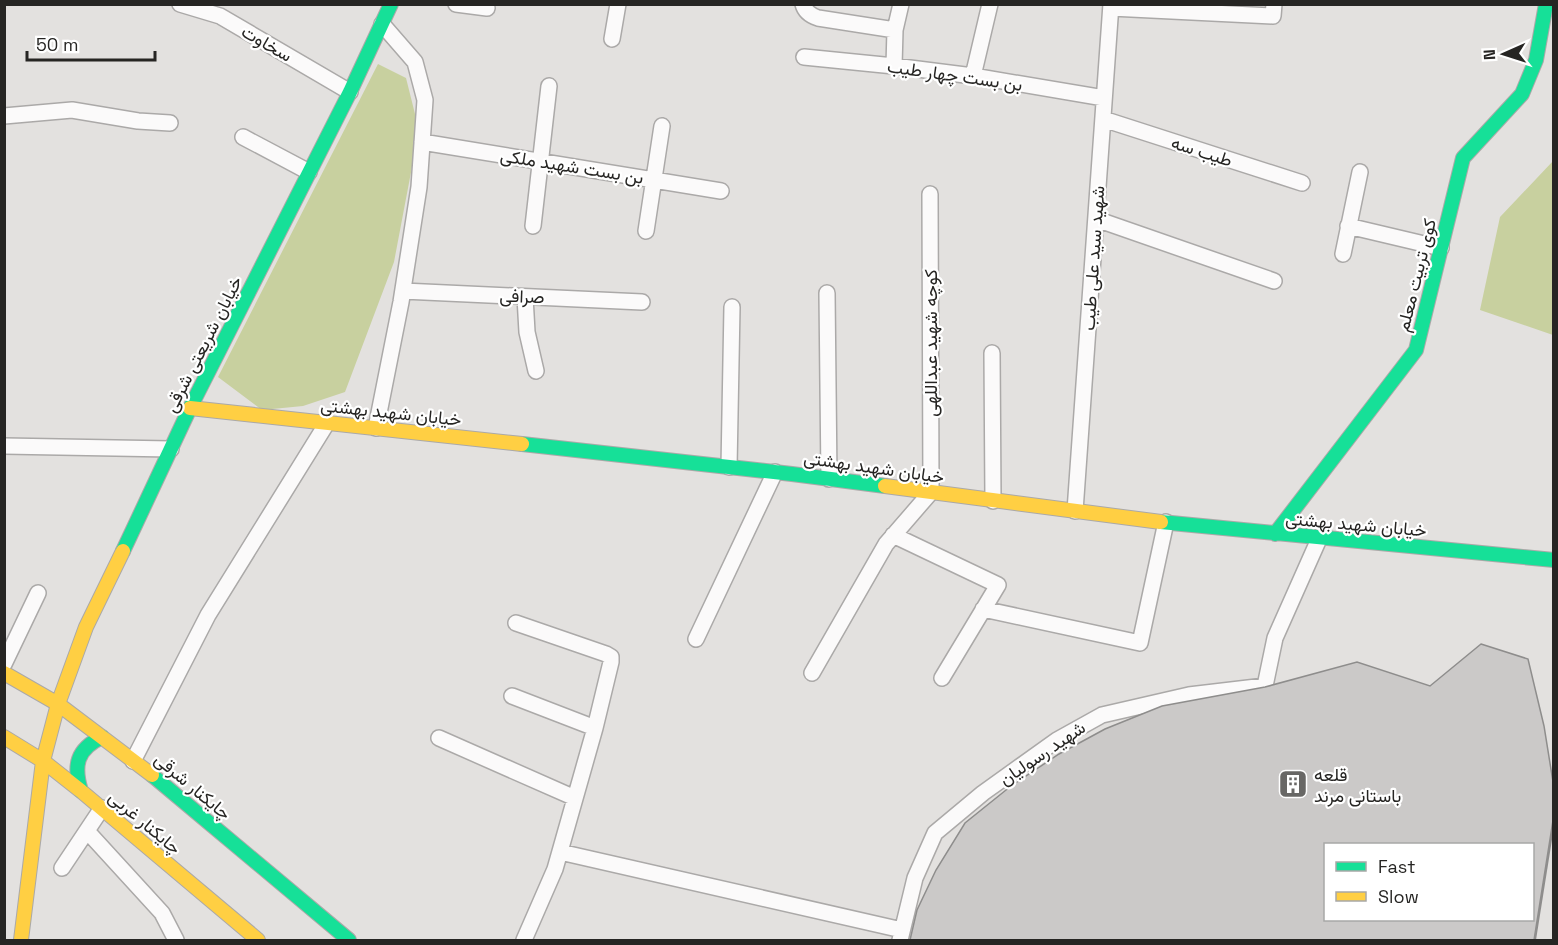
<svg xmlns="http://www.w3.org/2000/svg" width="1558" height="945" font-family="'Space Grotesk',Vazirmatn,sans-serif">
  <style>
    .green { fill: #c8d09f }
    .lines { fill: none; stroke-linecap: round; stroke-linejoin: round }
    .street-casing { stroke: #aba9a8; stroke-width: 18 }
    .fast-casing { stroke: #aba9a8; stroke-width: 16 }
    .slow-casing { stroke: #aba9a8; stroke-width: 16 }
    .street { stroke: #fbfafa; stroke-width: 15 }
    .fast { stroke: #16e098; stroke-width: 14 }
    .slow { stroke: #ffcf43; stroke-width: 14 }
    .shaded-wall { fill: #8e8d8c }
    .building { fill: #cbc9c8; stroke: #8e8d8c; stroke-width: 1.5; fill-rule: evenodd }
    .labels { text-anchor: middle; dominant-baseline: central; stroke-width: 4.5; stroke-linejoin: round; paint-order: stroke }
    .street-label { font-size: 18px; fill: #262523; stroke: #fff }
    .poi-label { font-size: 18px; fill: #262523; stroke: #fff; text-anchor: start }
  </style>
  <rect width="100%" height="100%" fill="#e3e1df"/>
  <!-- green -->
  <path class="green" d="M 378,64 L 406,78 L 419,130 L 394,262 L 345,392 L 303,406 L 262,410 L 218,377 Z
    M 1553,161 L 1553,335 L 1480,310 L 1500,217 Z"/>
  <g class="lines">
    <!-- street casing -->
    <g class="street-casing">
      <path id="street" d="M 180,4 L 220,16 L 350,92
        M 456,4 L 487,8
        M 803,4 C 805,12 812,16 818,18 L 895,30
        M 1111,8 L 1273,16 L 1274,4
        M 612,39 L 618,4
        M 804,57 L 894,66 L 973,76 L 1104,98
        M 894,66 L 895,30 L 901,4
        M 973,76 L 990,4
        M 4,116 L 72,110 L 138,121 L 170,123
        M 1103,119 L 1302,183
        M 243,137 L 309,172
        M 422,142 L 721,191
        M 1096,219 L 1274,281
        M 533,226 L 549,86
        M 1348,226 L 1441,248
        M 646,231 L 662,126
        M 1343,254 L 1360,172
        M 403,291 L 642,302
        M 827,293 L 829,479
        M 525,297 L 527,332 L 536,371
        M 992,353 L 993,501
        M 376,428 L 401,302 L 419,187 L 425,100 L 415,62 L 382,24
        M 4,446 L 171,449
        M 729,467 L 732,307
        M 1075,511 L 1111,4
        M 893,535 L 998,585 L 942,678
        M 983,609 L 1140,643 L 1166,522
        M 516,623 L 606,654 L 611,657 L 611,662 L 595,728 L 555,869 L 524,940
        M 696,639 L 775,472
        M 4,664 L 38,593
        M 812,673 L 886,544 L 931,492 L 930,194
        M 512,696 L 595,728
        M 439,738 L 575,798
        M 133,761 L 208,615 L 327,423
        M 87,831 L 162,913 L 176,940
        M 560,852 L 902,930
        M 62,868 L 102,808
        M 900,940 L 915,878 L 935,833 L 983,793 L 1057,740 L 1102,715 L 1189,695 L 1265,686 L 1275,638 L 1319,539"/>
    </g>
    <!-- fast casing -->
    <g class="fast-casing">
      <path id="fast" d="M 522,444 L 792,474 L 885,486
        M 1161,522 L 1554,560
        M 1275,534 L 1416,350 L 1463,158 L 1522,94 L 1536,60 L 1546,4
        M 123,551 L 190,408 L 350,92 L 391,4
        M 152,775 L 349,940
        M 81,791 C 73,765 77,749 102,737"/>
    </g>
    <!-- slow casing -->
    <g class="slow-casing">
      <path id="slow" d="M 190,408 L 522,444
        M 885,486 L 1161,522
        M 4,673 L 58,704 L 152,775
        M 4,737 L 43,761 L 81,791 L 258,940
        M 21,940 L 43,761 L 58,704 L 86,627 L 123,551"/>
    </g>
    <!-- street -->
    <use href="#street" class="street"/>
    <!-- fast -->
    <use href="#fast" class="fast"/>
    <!-- slow -->
    <use href="#slow" class="slow"/>
  </g>
  <!-- shaded-wall -->
  <path class="shaded-wall" d="M 1554,814 L 1554,827 L 1536,940 L 1534,940 Z"/>
  <!-- building -->
  <path class="building" d="M 1481,644 L 1528,659 L 1544,726 L 1554,788 L 1554,814 L 1534,940 L 910,940 L 917,910 L 936,870 L 965,823 L 1011,786 L 1059,754 L 1105,729 L 1162,706 L 1265,687 L 1357,662 L 1430,686 ZM 1326,844 L 1533,844 L 1533,920 L 1326,920 Z"/>
  <!-- icons -->
  <defs>
    <g id="building-square" transform="scale(1.5)"><rect x="-9" y="-9" width="18" height="18" rx="4" fill="#686765" stroke="#fff"/><path d="M-4-6H4V6H1V3H-1V6H-4ZM-2.5-4.3h1.7v1.8h-1.7ZM.8-4.3h1.7v1.8H.8ZM-2.5-1h1.7V.8h-1.7ZM.8-1h1.7V.8H.8Z" fill="#fff"/></g>
  </defs>
  <g fill-rule="evenodd">
    <use href="#building-square" x="1293" y="784"/>
  </g>
  <g class="labels">
    <!-- street labels -->
    <g class="street-label">
      <text transform="translate(267 43) rotate(30)">سخاوت</text>
      <text transform="translate(955 75) rotate(8)">بن بست چهار طیب</text>
      <text transform="translate(1202 151) rotate(18)">طیب سه</text>
      <text transform="translate(572 166) rotate(9)">بن بست شهید ملکی</text>
      <text transform="translate(1093 258) rotate(-86)">شهید سید علی طیب</text>
      <text transform="translate(1416 275) rotate(-76)">کوی تربیت معلم</text>
      <text transform="translate(522 296) rotate(2)">صرافی</text>
      <text transform="translate(930 343) rotate(-90)">کوچه شهید عبداللهی</text>
      <text transform="translate(203 344) rotate(-63)">خیابان شریعتی شرقی</text>
      <text transform="translate(391 412) rotate(6)">خیابان شهید بهشتی</text>
      <text transform="translate(874 467) rotate(8)">خیابان شهید بهشتی</text>
      <text transform="translate(1356 524) rotate(5)">خیابان شهید بهشتی</text>
      <text transform="translate(1042 753) rotate(-34)">شهید رسولیان</text>
      <text transform="translate(193 786) rotate(40)">چایکنار شرقی</text>
      <text transform="translate(145 822) rotate(40)">چایکنار غربی</text>
    </g>
    <!-- poi labels -->
    <g class="poi-label">
      <text x="1314" y="774">قلعه<tspan x="1314" dy="21">باستانی مرند</tspan></text>
    </g>
  </g>
  <!-- border -->
  <rect width="1558" height="945" fill="none" stroke="#262523" stroke-width="12"/>
  <!-- legend -->
  <rect x="1324" y="843" width="210" height="78" fill="#ffffff" stroke="#a8a8a7" stroke-width="1.5"/>
  <rect x="1336" y="862" width="30" height="9" fill="#16e098" stroke="#a8a8a7" stroke-width="1.5"/>
  <text x="1378" y="873" font-size="18" fill="#262523">Fast</text>
  <rect x="1336" y="892" width="30" height="9" fill="#ffcf43" stroke="#a8a8a7" stroke-width="1.5"/>
  <text x="1378" y="903" font-size="18" fill="#262523">Slow</text>
  <!-- north arrow -->
  <g transform="translate(1504 54) rotate(267)" stroke="#ffffff" stroke-width="4.5" paint-order="stroke">
  <path d="M0-4.5L10 22L0 15L-10 22Z" fill="#262523"/>
  <text y="-9" font-size="16" font-weight="bold" text-anchor="middle" fill="#262523">N</text>
  </g>
  <!-- scale -->
  <path d="M27 51v9h128v-9" fill="none" stroke="#262523" stroke-width="3"/>
  <text x="36" y="51" font-size="18" fill="#262523" stroke="#ffffff" stroke-width="4.5" paint-order="stroke">50 m</text>
</svg>
